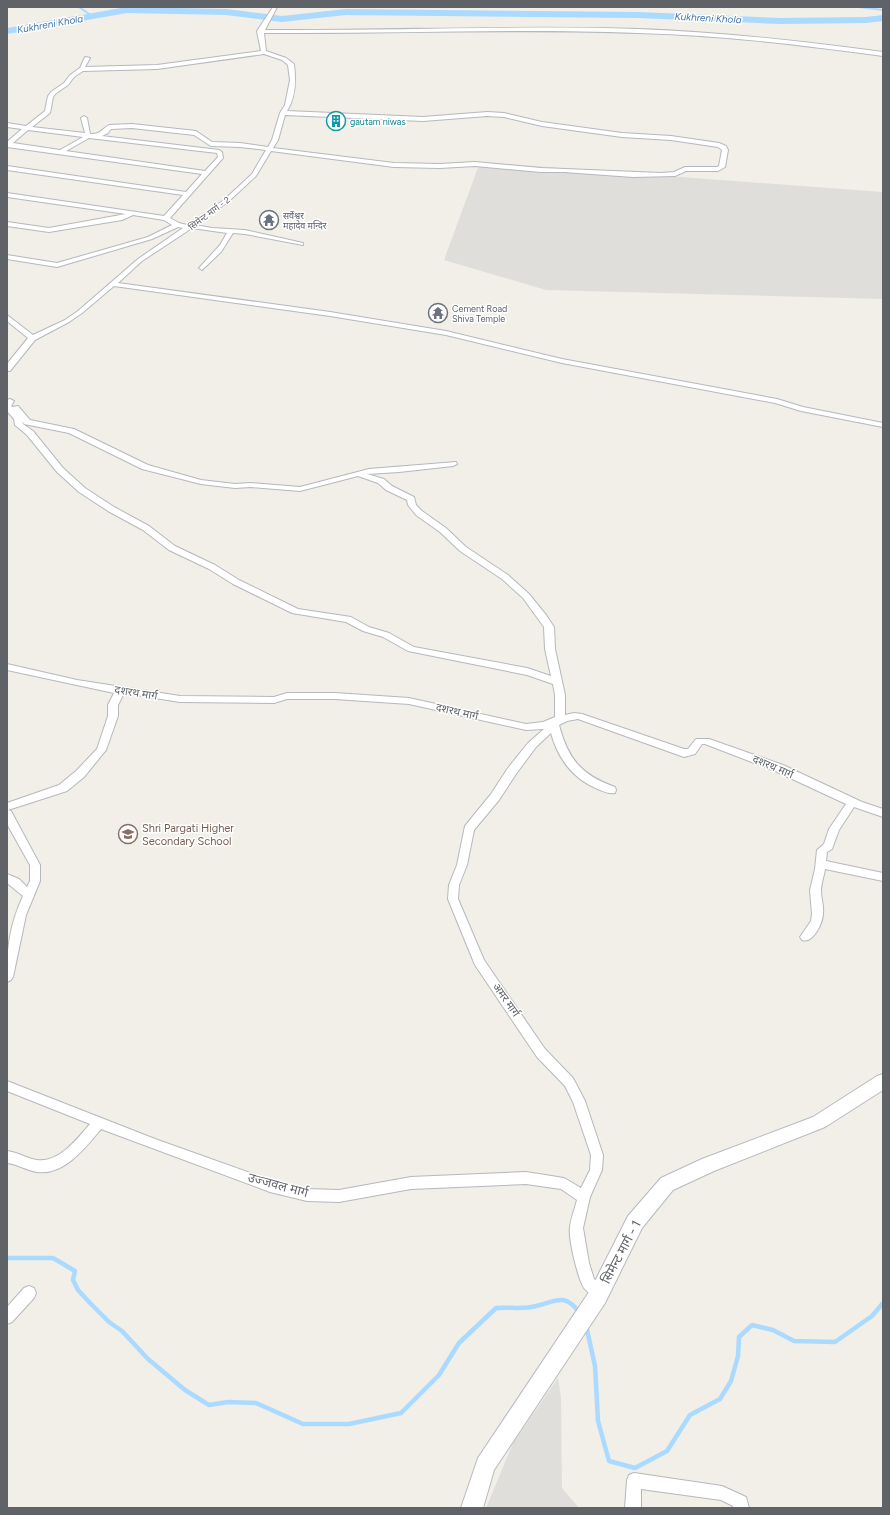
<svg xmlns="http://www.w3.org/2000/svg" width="890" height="1515" font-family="Figtree,'Noto Sans Devanagari',sans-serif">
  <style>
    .industrial { fill: #e0deda }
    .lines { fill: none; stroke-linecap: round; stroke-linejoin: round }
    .stream-far1 { stroke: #aadaff; stroke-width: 2 }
    .stream { stroke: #aadaff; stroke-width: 4.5 }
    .river { fill: #aadaff; fill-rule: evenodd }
    .street-casing { stroke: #b5b8bc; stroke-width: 2 }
    .secondary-casing { stroke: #b6babf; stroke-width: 2 }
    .street { fill: #fff; fill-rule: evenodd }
    .secondary { fill: #fff; fill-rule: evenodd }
    .labels { text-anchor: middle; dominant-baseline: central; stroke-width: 3; stroke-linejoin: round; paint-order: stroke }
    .far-culture-label { font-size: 9px; fill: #0d838f; stroke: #fff; text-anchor: start }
    .far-street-label { font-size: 9px; fill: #5f6368; stroke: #fff }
    .far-worship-label { font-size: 9px; fill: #5b616d; stroke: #fff; text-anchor: start }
    .far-water-label { font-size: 10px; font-style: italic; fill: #4174aa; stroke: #fff }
    .street-label { font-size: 11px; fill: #5f6368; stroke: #fff }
    .education-label { font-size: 11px; fill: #785e54; stroke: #fff; text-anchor: start }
    .near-street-label { font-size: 13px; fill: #5f6368; stroke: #fff }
  </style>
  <rect width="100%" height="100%" fill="#f1efe8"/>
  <!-- industrial -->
  <path class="industrial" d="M 480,162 L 883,192 L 883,299 L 546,290 L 444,260 Z
    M 558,1378 L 561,1398 L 562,1488 L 579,1508 L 486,1508 L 513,1443 Z"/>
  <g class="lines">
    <!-- stream-far1 -->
    <path class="stream-far1" d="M 79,7 L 92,16
      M 859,7 L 883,10"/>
    <!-- stream -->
    <path class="stream" d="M 7,1258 L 53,1258 L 75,1271 L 73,1280 L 78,1290 L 90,1303 L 109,1322 L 122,1331 L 148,1359 L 185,1390 L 209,1405 L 228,1402 L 256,1403 L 303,1424 L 349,1424 L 401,1413 L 439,1375 L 459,1343 L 496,1308 C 508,1307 519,1309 531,1307 C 553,1304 562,1290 579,1312
      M 586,1325 L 595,1366 L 598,1421 L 609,1461 L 635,1468 L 667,1451 L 690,1415 L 720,1399 L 731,1381 L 738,1356 L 739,1337 L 752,1325 L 773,1330 L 794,1341 L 835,1342 L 872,1316 L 883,1303"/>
    <!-- river -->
    <path class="river" d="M 127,7 L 226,9 L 282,16 L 346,9 L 638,12 L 780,18 L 866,17 L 883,15 L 883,21 L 866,23 L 780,24 L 638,18 L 346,15 L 282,22 L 226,15 L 127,13 L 7,34 L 7,28 Z"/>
    <!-- street casing -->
    <g class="street-casing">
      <path id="street" d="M 273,7 L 277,7 L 265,30 C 389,31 514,25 638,29 C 720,32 802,41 883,52 L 883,56 C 802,45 720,35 638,33 C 513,28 388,34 264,33 L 266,51 L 286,58 L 294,64 C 296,80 296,97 287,111 L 423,117 L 487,112 L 504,113 L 542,122 L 622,133 L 671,136 L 719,143 L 726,146 L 728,150 L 725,167 L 718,171 L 686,171 L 675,176 L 633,177 L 564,172 L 541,172 L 475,166 L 440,168 L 394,167 L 271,151 L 256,176 L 228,202 L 195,225 L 212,228 L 245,230 L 303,243 L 303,245 L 245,234 L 233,233 L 221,252 L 202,270 L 199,268 L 220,245 L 227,233 L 192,228 L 142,261 L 118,283 L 330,312 L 446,331 L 562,359 L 777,399 L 803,407 L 883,423 L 883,427 L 801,411 L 775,403 L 562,363 L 446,335 L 330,316 L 114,286 L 82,313 L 69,322 L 35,340 L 10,371 L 7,371 L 7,364 L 28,338 L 7,321 L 7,315 L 33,335 L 65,320 L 78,311 L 138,259 L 183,228 L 178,227 L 152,239 L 57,267 L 7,259 L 7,255 L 57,263 L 148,237 L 172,225 L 164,220 L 133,215 L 122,220 L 49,232 L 7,226 L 7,222 L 49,228 L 126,214 L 7,197 L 7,193 L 164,216 L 183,195 L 7,170 L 7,166 L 186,192 L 202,174 L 7,147 L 7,142 L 22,129 L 7,127 L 7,123 L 26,126 L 45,111 L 48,96 L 51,92 L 64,83 L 70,75 L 80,68 L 85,57 L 90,58 L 85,67 L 157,65 L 261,51 L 257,31 ZM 264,54 L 282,60 L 288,65 L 290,80 L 285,105 L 280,113 L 272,140 L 268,147 L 240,143 L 212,142 L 196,131 L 132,124 L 109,125 C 102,129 100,135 90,134 L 87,118 L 84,116 L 81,118 L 85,133 L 32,127 L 50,113 L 53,97 L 55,94 L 68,85 L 74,77 L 83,71 L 157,69 ZM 285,115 L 423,121 L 487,116 L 504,117 L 542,126 L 622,137 L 671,140 L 718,147 L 722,150 L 719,166 L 717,167 L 685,167 L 674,172 L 661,173 L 541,168 L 475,162 L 440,164 L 394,163 L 273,148 L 278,140 ZM 132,128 L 194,135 L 211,146 L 240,147 L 266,150 L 252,174 L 224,200 L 187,225 L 179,223 L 170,218 L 223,158 L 222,152 L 219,150 L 102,136 L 108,133 L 111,129 ZM 28,130 L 83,137 L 60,150 L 13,143 ZM 89,138 L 217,153 L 218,157 L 205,171 L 66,151 Z
        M 10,399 L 14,401 L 11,406 L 12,407 L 18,406 L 30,420 L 74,429 L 148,465 L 201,480 L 235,484 L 251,483 L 300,487 L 369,469 L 456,462 L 457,464 L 453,466 L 399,472 L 367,474 L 384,479 L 392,486 L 414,497 L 416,505 L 422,511 L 446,528 L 466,547 L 508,575 L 529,594 L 546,615 L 554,627 L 555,649 L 565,695 L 565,715 L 574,713 L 582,714 L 684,749 L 688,749 L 696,739 L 709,739 L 783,765 L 862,802 L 883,809 L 883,817 L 854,807 L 839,830 L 832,849 L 827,852 L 826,861 L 883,873 L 883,881 L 825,869 C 824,876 821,884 821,891 C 821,898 824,906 823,913 C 823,923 813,944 802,940 L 800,937 L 811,921 L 812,914 L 810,890 L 815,869 L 817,850 L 824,844 L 829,829 L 846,804 L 775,771 L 705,744 L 702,744 L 695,754 L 684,757 L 578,719 L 567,721 L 559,725 C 568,759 581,775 615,787 L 616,790 L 615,793 C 609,794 605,792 600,790 C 574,780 558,759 551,733 L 536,747 L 516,774 L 499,800 L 474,830 L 467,865 L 459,885 L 458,899 L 484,960 L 545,1049 L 573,1078 L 585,1101 L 603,1155 L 602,1170 L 590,1197 L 583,1228 L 589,1263 L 594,1279 L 604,1288 L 606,1293 L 604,1298 L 599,1300 C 594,1297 588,1293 584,1288 C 578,1279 568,1238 570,1227 C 571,1218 575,1208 577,1200 L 561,1189 L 526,1184 L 411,1189 L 339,1202 L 307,1201 L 270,1192 L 101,1129 C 86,1147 64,1176 37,1172 C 26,1170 17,1164 7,1163 L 7,1151 C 18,1152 27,1159 37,1160 C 59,1163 77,1139 90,1124 L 7,1091 L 7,1081 L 155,1139 L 270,1180 L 307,1189 L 339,1190 L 411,1177 L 526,1172 L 564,1178 L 581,1188 L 590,1170 L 591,1155 L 573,1102 L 565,1086 L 537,1057 L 475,965 L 448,899 L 449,885 L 457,865 L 465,826 L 491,794 L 508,768 L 528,743 L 544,729 L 526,730 L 409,704 L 335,699 L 287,699 L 274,703 L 180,702 L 124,693 L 118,705 L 118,716 L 106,750 L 84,777 L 67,791 L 8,810 L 11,811 L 40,865 L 40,881 L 26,915 L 13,977 L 11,980 L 7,982 C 7,948 9,927 23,896 L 7,883 L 7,874 L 19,879 L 27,887 L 30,881 L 30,865 L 7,824 L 7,803 L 59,785 L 76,771 L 97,749 L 108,716 L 108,705 L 114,693 L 7,670 L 7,664 L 77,680 L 180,696 L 274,697 L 287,693 L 335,693 L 409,698 L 526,724 L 543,722 L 555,717 L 555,695 L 553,684 L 527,675 L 408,651 L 383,637 L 363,631 L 346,622 L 292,613 L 233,584 L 209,569 L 169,550 L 143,530 L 108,511 L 79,492 L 57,472 L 27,435 L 15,425 L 14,419 L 7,411 L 7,400 ZM 22,421 L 24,424 L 69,433 L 142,469 L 201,484 L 235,488 L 251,487 L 300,491 L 358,476 L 378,483 L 386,490 L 407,500 L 408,505 L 416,515 L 440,532 L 460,551 L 502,579 L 523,598 L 544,627 L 545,649 L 551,676 L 527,668 L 414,647 L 389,633 L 369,627 L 351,617 L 298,609 L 239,580 L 215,565 L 175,546 L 149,526 L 114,507 L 85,488 L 63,468 L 33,431 L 23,424 Z
        M 29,1286 L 34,1288 L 36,1293 L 34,1298 L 12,1322 L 7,1324 L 7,1307 L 24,1288 Z
        M 634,1473 L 722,1486 L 746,1497 L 749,1508 L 733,1508 L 733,1506 L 721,1500 L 641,1489 L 641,1508 L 625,1508 L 627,1480 L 629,1475 Z"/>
    </g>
    <!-- secondary casing -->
    <g class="secondary-casing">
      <path id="secondary" d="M 883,1074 L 883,1090 L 825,1127 L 714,1171 L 673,1190 L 642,1228 L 605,1303 L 494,1470 L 483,1508 L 461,1508 L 478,1458 L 591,1289 L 628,1216 L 661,1178 L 702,1159 L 813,1117 L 877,1076 Z"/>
    </g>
    <!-- street -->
    <use href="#street" class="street"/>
    <!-- secondary -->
    <use href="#secondary" class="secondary"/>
  </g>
  <!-- icons -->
  <defs>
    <g id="building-ring" transform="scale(1)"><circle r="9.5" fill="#fff" stroke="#0f9aa8" stroke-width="1.5"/><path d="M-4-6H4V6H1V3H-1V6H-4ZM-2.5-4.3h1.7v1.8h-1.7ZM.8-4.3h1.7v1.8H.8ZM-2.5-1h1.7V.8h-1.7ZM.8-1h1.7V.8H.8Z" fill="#0f9aa8"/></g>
    <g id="temple-ring" transform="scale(1)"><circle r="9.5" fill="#fff" stroke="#6b7280" stroke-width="1.5"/><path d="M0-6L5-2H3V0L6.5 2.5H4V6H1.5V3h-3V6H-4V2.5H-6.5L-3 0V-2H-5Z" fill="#6b7280"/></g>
    <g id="school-ring" transform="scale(1)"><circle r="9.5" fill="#fff" stroke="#8d6e63" stroke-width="1.5"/><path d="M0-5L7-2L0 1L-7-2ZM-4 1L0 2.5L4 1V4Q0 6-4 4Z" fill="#8d6e63"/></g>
  </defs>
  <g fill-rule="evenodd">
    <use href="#building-ring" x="336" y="121"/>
    <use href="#temple-ring" x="269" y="220"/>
    <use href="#temple-ring" x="438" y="313"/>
    <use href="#school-ring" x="128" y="834"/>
  </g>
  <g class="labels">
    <!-- far-culture labels -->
    <g class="far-culture-label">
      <text x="350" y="121">gautam niwas</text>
    </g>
    <!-- far-street labels -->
    <g class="far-street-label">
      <text transform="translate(209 213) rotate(-37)">सिमेन्ट मार्ग - 2</text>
    </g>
    <!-- far-worship labels -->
    <g class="far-worship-label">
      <text x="283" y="215">सर्वेश्वर<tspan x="283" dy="10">महादेव मन्दिर</tspan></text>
      <text x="452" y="308">Cement Road<tspan x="452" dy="10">Shiva Temple</tspan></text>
    </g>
    <!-- far-water labels -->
    <g class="far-water-label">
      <text transform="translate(708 18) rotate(3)">Kukhreni Khola</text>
      <text transform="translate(50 24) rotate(-10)">Kukhreni Khola</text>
    </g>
    <!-- street labels -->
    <g class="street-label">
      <text transform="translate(136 693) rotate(9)">दशरथ मार्ग</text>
      <text transform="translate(457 712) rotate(13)">दशरथ मार्ग</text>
      <text transform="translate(773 767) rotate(23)">दशरथ मार्ग</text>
      <text transform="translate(506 1000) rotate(55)">अमर मार्ग</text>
    </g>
    <!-- education labels -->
    <g class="education-label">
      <text x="142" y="828">Shri Pargati Higher<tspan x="142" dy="13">Secondary School</tspan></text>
    </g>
    <!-- near-street labels -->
    <g class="near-street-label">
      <text transform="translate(278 1185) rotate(15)">उज्जवल मार्ग</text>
      <text transform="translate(621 1252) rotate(-62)">सिमेन्ट मार्ग - 1</text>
    </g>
  </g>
  <!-- border -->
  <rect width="890" height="1515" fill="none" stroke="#5f6368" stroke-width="16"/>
</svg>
